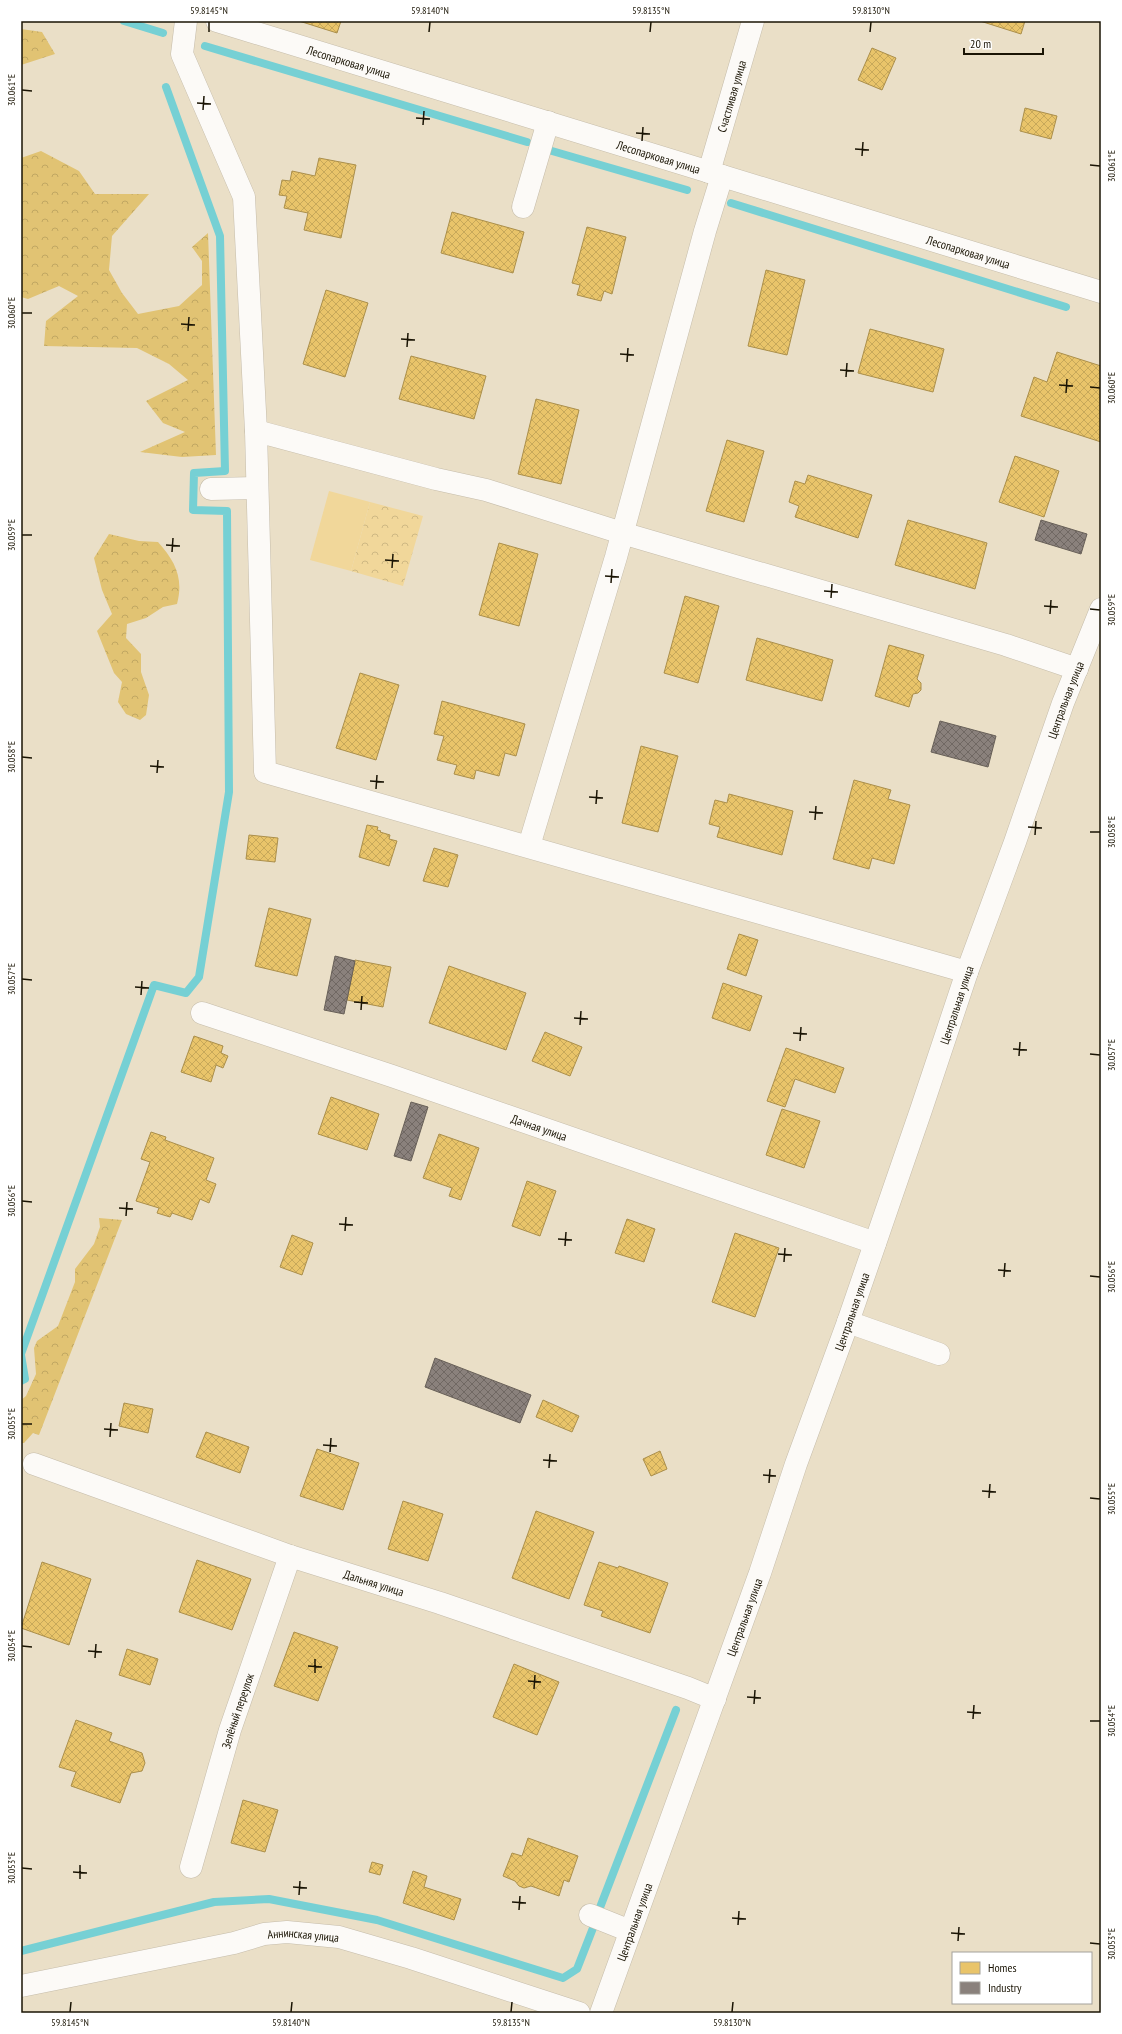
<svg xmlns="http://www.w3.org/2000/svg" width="1122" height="2034" font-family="'PT Sans Narrow',sans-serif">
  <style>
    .grass { fill: #f1d79a }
    .forest { fill: url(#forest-crowns) }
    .park { fill: url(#park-crowns) }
    .homes { fill: url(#homes-cross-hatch); stroke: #ab8f4b }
    .industry { fill: url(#industry-cross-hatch); stroke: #686058 }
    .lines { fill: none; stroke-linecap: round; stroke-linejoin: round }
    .stream { stroke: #76d0d4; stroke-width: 8 }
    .minor-casing { stroke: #c5bcaa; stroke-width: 23 }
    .minor { stroke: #fcfaf7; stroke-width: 22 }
    .ticks { fill: none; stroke: #1a1404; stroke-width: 1.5 }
    .labels { text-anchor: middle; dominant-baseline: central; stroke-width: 4; stroke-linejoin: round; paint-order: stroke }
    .street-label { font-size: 12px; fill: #1a1404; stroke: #fff }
    .neatline { fill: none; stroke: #1a1404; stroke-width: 1.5 }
    .ticks-label { font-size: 10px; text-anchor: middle; fill: #1a1404 }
  </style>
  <defs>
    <pattern id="forest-crowns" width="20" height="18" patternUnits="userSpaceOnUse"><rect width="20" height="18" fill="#e1c373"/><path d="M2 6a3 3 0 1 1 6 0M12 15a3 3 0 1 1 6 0" fill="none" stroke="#c0a762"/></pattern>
    <pattern id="park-crowns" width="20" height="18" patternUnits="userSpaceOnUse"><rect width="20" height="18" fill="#f1d79a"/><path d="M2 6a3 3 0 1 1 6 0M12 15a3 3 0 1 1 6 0" fill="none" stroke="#ceb883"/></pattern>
    <pattern id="homes-cross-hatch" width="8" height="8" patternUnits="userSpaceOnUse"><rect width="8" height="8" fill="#e9c46a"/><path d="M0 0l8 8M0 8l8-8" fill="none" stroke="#c7a85a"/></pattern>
    <pattern id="industry-cross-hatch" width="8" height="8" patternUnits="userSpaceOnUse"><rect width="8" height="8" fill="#8a817c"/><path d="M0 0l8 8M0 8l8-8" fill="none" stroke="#706863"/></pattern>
  </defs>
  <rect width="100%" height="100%" fill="#eadfc7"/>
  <!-- grass -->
  <path class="grass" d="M 329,491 L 370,502 L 351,571 L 310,560 Z"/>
  <!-- forest -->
  <path class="forest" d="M 21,29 L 42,32 L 55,54 L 21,65 Z
    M 41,151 L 79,171 L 95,194 L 149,194 L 112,236 L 109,270 L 122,293 L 138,314 L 179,306 L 202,285 L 202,261 L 192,247 L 208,233 L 216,455 L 182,457 L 140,452 L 185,432 L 163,423 L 146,401 L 188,380 L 169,364 L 137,348 L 44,346 L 46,321 L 78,296 L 59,286 L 28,299 L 21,297 L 21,158 Z
    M 109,534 L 139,541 L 158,542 C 175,561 184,578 177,604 L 163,607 L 146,618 L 127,624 L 126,638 L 141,654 L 141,672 L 149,695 L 146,715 L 140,720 L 126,714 L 118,702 L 122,682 L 114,673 L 97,631 L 112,614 L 102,590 L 94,558 Z
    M 99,1218 L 122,1220 L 39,1435 L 33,1433 L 24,1443 L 21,1443 L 21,1400 L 26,1396 L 36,1374 L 34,1348 L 37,1341 L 58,1326 L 75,1282 L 75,1269 L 94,1244 L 100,1227 Z"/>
  <!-- park -->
  <path class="park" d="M 370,502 L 423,516 L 403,586 L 351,571 Z"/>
  <!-- homes -->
  <path class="homes" d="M 299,21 L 341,21 L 337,33 Z
    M 980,21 L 1025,21 L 1021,34 Z
    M 872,48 L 896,58 L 882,90 L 858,80 Z
    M 1025,108 L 1057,116 L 1051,139 L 1020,131 Z
    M 319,158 L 356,165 L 341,238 L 304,230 L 308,213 L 284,208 L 287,196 L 279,195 L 282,180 L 290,181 L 292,171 L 315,176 Z
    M 452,212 L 524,232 L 513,273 L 441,253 Z
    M 587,227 L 626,237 L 612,294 L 604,291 L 601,301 L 577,295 L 580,285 L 572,283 Z
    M 766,270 L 805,280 L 787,355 L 748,346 Z
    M 326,290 L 368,303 L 345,377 L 303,364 Z
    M 870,329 L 944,349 L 933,392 L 858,373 Z
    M 1057,352 L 1101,366 L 1101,442 L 1021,416 L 1034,377 L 1047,382 Z
    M 411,356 L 486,376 L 474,419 L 399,399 Z
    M 536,399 L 579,410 L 561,484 L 518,474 Z
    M 727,440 L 764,451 L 744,522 L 706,511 Z
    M 1015,456 L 1059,471 L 1044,517 L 999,502 Z
    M 808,475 L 872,495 L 858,538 L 795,517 L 799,506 L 789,502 L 795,481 L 805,484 Z
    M 908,520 L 987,543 L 975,589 L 895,565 Z
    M 499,543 L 538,554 L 519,626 L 479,615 Z
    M 685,596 L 719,606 L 698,683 L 664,673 Z
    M 757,638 L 833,660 L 822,701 L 746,680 Z
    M 889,645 L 924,655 L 917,679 L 921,683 L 921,690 L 918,693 L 913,694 L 909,707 L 875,696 Z
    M 360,673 L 399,685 L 376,760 L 336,748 Z
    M 442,701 L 525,724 L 516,756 L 505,753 L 499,776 L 476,770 L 474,779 L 454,774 L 457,765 L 437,760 L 444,736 L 434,734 Z
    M 641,746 L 678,756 L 658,832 L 622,823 Z
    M 854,780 L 891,790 L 888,799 L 910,805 L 894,864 L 872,858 L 869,869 L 833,859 Z
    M 729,794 L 793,811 L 782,855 L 717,837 L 720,827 L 709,824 L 715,800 L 727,803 Z
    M 367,825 L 378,827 L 377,830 L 381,831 L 380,832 L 390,835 L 389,839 L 397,841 L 389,866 L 359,857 Z
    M 249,835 L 278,838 L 275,862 L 246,859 Z
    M 434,848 L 458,855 L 448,887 L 423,881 Z
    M 269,908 L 311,919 L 297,976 L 255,966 Z
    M 739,934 L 758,940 L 746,976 L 727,969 Z
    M 355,960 L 391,967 L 383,1007 L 347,1000 Z
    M 449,966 L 526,993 L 506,1050 L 429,1023 Z
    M 723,983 L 762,996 L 750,1031 L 712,1018 Z
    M 545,1032 L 582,1047 L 570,1076 L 532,1061 Z
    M 194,1036 L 223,1046 L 221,1053 L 228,1056 L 223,1068 L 216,1065 L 211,1082 L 181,1072 Z
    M 786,1048 L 844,1068 L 835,1093 L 795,1079 L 785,1107 L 767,1101 Z
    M 331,1097 L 379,1114 L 367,1150 L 318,1134 Z
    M 782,1109 L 820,1121 L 804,1168 L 766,1155 Z
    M 151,1132 L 166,1137 L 165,1140 L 214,1158 L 206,1180 L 216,1184 L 209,1203 L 200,1199 L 192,1220 L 172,1213 L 170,1217 L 157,1213 L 159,1208 L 136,1201 L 150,1162 L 141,1159 Z
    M 439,1134 L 479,1148 L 461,1200 L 449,1196 L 452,1188 L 423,1178 Z
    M 527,1181 L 556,1191 L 540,1236 L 512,1226 Z
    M 627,1219 L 655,1229 L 644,1262 L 615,1253 Z
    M 735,1233 L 779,1248 L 755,1317 L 712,1302 Z
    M 292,1235 L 313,1243 L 302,1275 L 280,1267 Z
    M 543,1400 L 579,1416 L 572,1432 L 536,1417 Z
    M 124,1403 L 153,1409 L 148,1433 L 119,1426 Z
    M 206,1432 L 249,1447 L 240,1473 L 196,1457 Z
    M 317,1449 L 359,1463 L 343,1510 L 300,1496 Z
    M 660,1451 L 667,1469 L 651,1476 L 643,1459 Z
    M 403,1501 L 443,1514 L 428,1561 L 388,1549 Z
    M 536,1511 L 594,1532 L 569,1599 L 512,1578 Z
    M 197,1560 L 251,1579 L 232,1630 L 179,1612 Z
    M 42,1562 L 91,1579 L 69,1645 L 21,1628 Z
    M 599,1562 L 618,1568 L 619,1566 L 668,1583 L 650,1633 L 601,1616 L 603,1611 L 584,1605 Z
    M 294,1632 L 338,1647 L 318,1701 L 274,1686 Z
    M 127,1649 L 158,1659 L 150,1685 L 119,1675 Z
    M 514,1664 L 559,1682 L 537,1735 L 493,1717 Z
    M 76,1720 L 112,1733 L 109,1741 L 142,1753 L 145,1763 L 142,1771 L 131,1773 L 120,1803 L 71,1786 L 76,1772 L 59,1767 Z
    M 243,1800 L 278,1810 L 265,1852 L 231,1843 Z
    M 528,1838 L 578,1856 L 569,1882 L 564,1880 L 559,1896 L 531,1886 L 524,1888 L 519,1886 L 515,1881 L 503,1876 L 512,1853 L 522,1856 Z
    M 372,1862 L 383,1865 L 380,1875 L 369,1872 Z
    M 413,1871 L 427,1876 L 424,1887 L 461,1899 L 454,1920 L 403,1903 Z"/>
  <!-- industry -->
  <path class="industry" d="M 1041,520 L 1087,534 L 1081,554 L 1035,540 Z
    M 940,721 L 996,736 L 988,767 L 931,752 Z
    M 335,956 L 355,961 L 344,1014 L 324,1010 Z
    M 411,1102 L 428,1107 L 411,1161 L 394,1156 Z
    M 435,1358 L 531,1395 L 520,1423 L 425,1387 Z"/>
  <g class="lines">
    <!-- stream -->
    <path class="stream" d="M 124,21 L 163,33
      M 205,46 L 527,142
      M 552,151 L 687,190
      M 731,203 L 1066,307
      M 21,1354 L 154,985 L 186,993 L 199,977 L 229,792 L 227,511 L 193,510 L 194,473 L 225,471 L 220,236 L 166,87
      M 21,1355 L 25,1379 L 21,1381
      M 599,1910 L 676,1710
      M 21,1951 L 214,1902 L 269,1899 L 377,1920 L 563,1978 L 577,1969 L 593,1928"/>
    <!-- minor casing -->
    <g class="minor-casing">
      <g id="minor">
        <path d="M 186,21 L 182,54 L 244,197 L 256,431 L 265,772 L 967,972"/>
        <path id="s1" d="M 217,21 L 1101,292"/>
        <path id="s2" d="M 709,172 L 753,21"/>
        <path d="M 523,207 L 548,122"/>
        <path d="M 256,431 L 436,479 L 486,490 L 622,533 L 1006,645 L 1077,669"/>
        <path d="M 211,489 L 257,488"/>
        <path d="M 529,846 L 616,557 L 705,231 L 722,176"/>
        <path id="s3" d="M 202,1013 L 392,1076 L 875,1243"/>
        <path d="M 848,1322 L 939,1354"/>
        <path id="s4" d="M 34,1464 L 290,1556 L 440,1603 L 688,1688 L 715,1699"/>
        <path id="s5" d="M 191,1867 L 230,1730 L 290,1556"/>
        <path d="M 590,1915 L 630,1931"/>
        <path id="s6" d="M 21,1986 L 234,1943 L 264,1934 L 287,1932 L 339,1937 L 411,1958 L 579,2013"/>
        <path id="s7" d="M 601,2013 L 760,1573 L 796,1464 L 848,1322 L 921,1110 L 967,972 L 1015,842 L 1063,703 L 1101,609"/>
      </g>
    </g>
    <!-- minor -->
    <use href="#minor" class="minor"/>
  </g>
  <!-- ticks -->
  <path class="ticks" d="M 209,32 L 209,22M 429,32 L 430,22M 650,32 L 651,22M 870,32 L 871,22M 22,90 L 32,91M 197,103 L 211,104M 203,110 L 204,96M 416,118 L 430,119M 423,125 L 424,111M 636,133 L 650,134M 642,141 L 643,127M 855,149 L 869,150M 862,156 L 863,142M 1090,165 L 1100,166M 22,313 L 32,313M 181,324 L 195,325M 188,331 L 189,317M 401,339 L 415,340M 407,347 L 408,333M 620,354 L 634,355M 627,362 L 628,348M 840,370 L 854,371M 846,377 L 847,363M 1059,385 L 1073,386M 1090,387 L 1100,388M 1066,393 L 1067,379M 22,535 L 32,535M 166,545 L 180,546M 172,552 L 173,538M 385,560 L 399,561M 392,568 L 393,554M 605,576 L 619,577M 611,583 L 612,569M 824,591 L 838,592M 831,598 L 832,584M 1044,606 L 1058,607M 1090,609 L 1100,610M 1050,614 L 1051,600M 22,757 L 32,758M 150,766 L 164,767M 157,773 L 158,760M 370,781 L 384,782M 376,789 L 377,775M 589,797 L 603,798M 596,804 L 597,790M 809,812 L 823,813M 815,820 L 816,806M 1028,827 L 1042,828M 1090,832 L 1100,832M 1035,835 L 1036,821M 22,979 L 32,980M 135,987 L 149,988M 141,995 L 142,981M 354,1002 L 368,1003M 361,1010 L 362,996M 574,1018 L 588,1019M 580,1025 L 581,1011M 793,1033 L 807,1034M 800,1041 L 801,1027M 1013,1049 L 1027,1050M 1090,1054 L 1100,1055M 1019,1056 L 1020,1042M 22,1201 L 32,1202M 119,1208 L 133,1209M 126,1216 L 127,1202M 339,1224 L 353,1225M 345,1231 L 346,1217M 558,1239 L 572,1240M 565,1246 L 566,1232M 778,1254 L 792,1255M 784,1262 L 785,1248M 998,1270 L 1011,1271M 1090,1276 L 1100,1277M 1004,1277 L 1005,1263M 22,1424 L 32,1424M 104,1429 L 118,1430M 110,1437 L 111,1423M 323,1445 L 337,1446M 330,1452 L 331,1438M 543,1460 L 557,1461M 549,1468 L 550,1454M 763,1475 L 776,1476M 769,1483 L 770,1469M 982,1491 L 996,1492M 989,1498 L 990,1484M 1090,1498 L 1100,1499M 22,1646 L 32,1647M 88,1651 L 102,1652M 95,1658 L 96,1644M 308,1666 L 322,1667M 315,1673 L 315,1659M 528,1681 L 541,1682M 534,1689 L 535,1675M 747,1697 L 761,1698M 754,1704 L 755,1690M 967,1712 L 981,1713M 973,1719 L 974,1705M 1090,1721 L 1100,1721M 22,1868 L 32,1869M 73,1872 L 87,1873M 80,1879 L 80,1865M 293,1887 L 307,1888M 299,1895 L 300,1881M 512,1902 L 526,1903M 519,1910 L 520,1896M 732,1918 L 746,1919M 738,1925 L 739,1911M 951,1933 L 965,1934M 958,1941 L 959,1927M 1090,1943 L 1100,1944M 70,2012 L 71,2002M 291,2012 L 292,2002M 511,2012 L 512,2002M 732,2012 L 733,2002"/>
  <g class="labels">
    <!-- street labels -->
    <g class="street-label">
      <text stroke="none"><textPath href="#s1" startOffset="138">Лесопарковая улица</textPath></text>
      <text stroke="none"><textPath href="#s2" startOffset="79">Счастливая улица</textPath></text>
      <text stroke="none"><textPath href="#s1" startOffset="462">Лесопарковая улица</textPath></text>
      <text stroke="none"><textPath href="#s1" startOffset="786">Лесопарковая улица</textPath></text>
      <text stroke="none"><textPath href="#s7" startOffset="1393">Центральная улица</textPath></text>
      <text stroke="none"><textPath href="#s7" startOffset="1069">Центральная улица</textPath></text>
      <text stroke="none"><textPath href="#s3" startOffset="356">Дачная улица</textPath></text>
      <text stroke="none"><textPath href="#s7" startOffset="745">Центральная улица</textPath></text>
      <text stroke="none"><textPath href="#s4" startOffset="360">Дальняя улица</textPath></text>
      <text stroke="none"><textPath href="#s7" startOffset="421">Центральная улица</textPath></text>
      <text stroke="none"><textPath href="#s5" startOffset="163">Зелёный переулок</textPath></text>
      <text stroke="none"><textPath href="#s7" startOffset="97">Центральная улица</textPath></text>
      <text stroke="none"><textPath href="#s6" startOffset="288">Аннинская улица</textPath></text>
    </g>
  </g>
  <!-- border -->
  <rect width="1122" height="2034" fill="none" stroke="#ffffff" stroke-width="44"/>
  <!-- legend -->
  <rect x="952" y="1952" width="140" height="52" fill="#ffffff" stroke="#a3a19b"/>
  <rect x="960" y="1962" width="20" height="12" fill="#e9c46a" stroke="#a3a19b"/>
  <text x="988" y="1972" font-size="12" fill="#1a1404">Homes</text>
  <rect x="960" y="1982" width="20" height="12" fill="#8a817c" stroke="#a3a19b"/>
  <text x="988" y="1992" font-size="12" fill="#1a1404">Industry</text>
  <!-- scale -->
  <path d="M964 48v6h79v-6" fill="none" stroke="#1a1404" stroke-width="2"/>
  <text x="970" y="48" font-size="12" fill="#1a1404" stroke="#ffffff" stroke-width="3" paint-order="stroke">20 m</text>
  <rect x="22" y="22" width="1078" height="1990" class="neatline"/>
  <g class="ticks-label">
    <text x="209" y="14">59.8145°N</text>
    <text x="430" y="14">59.8140°N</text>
    <text x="651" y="14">59.8135°N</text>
    <text x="871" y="14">59.8130°N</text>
    <text transform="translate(11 90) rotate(-90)" y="4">30.061°E</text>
    <text transform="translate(1111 166) rotate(-90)" y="4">30.061°E</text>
    <text transform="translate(11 313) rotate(-90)" y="4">30.060°E</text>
    <text transform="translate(1111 388) rotate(-90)" y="4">30.060°E</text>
    <text transform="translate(11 535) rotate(-90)" y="4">30.059°E</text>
    <text transform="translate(1111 610) rotate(-90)" y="4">30.059°E</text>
    <text transform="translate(11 757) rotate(-90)" y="4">30.058°E</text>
    <text transform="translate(1111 832) rotate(-90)" y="4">30.058°E</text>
    <text transform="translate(11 979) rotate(-90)" y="4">30.057°E</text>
    <text transform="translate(1111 1055) rotate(-90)" y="4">30.057°E</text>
    <text transform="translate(11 1201) rotate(-90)" y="4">30.056°E</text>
    <text transform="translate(1111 1277) rotate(-90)" y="4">30.056°E</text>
    <text transform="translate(11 1424) rotate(-90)" y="4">30.055°E</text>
    <text transform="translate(1111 1499) rotate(-90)" y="4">30.055°E</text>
    <text transform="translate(11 1646) rotate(-90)" y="4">30.054°E</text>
    <text transform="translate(1111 1721) rotate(-90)" y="4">30.054°E</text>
    <text transform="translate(11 1868) rotate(-90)" y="4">30.053°E</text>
    <text transform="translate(1111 1944) rotate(-90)" y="4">30.053°E</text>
    <text x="70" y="2026">59.8145°N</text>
    <text x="291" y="2026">59.8140°N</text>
    <text x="511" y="2026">59.8135°N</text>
    <text x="732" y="2026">59.8130°N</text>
  </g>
</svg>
